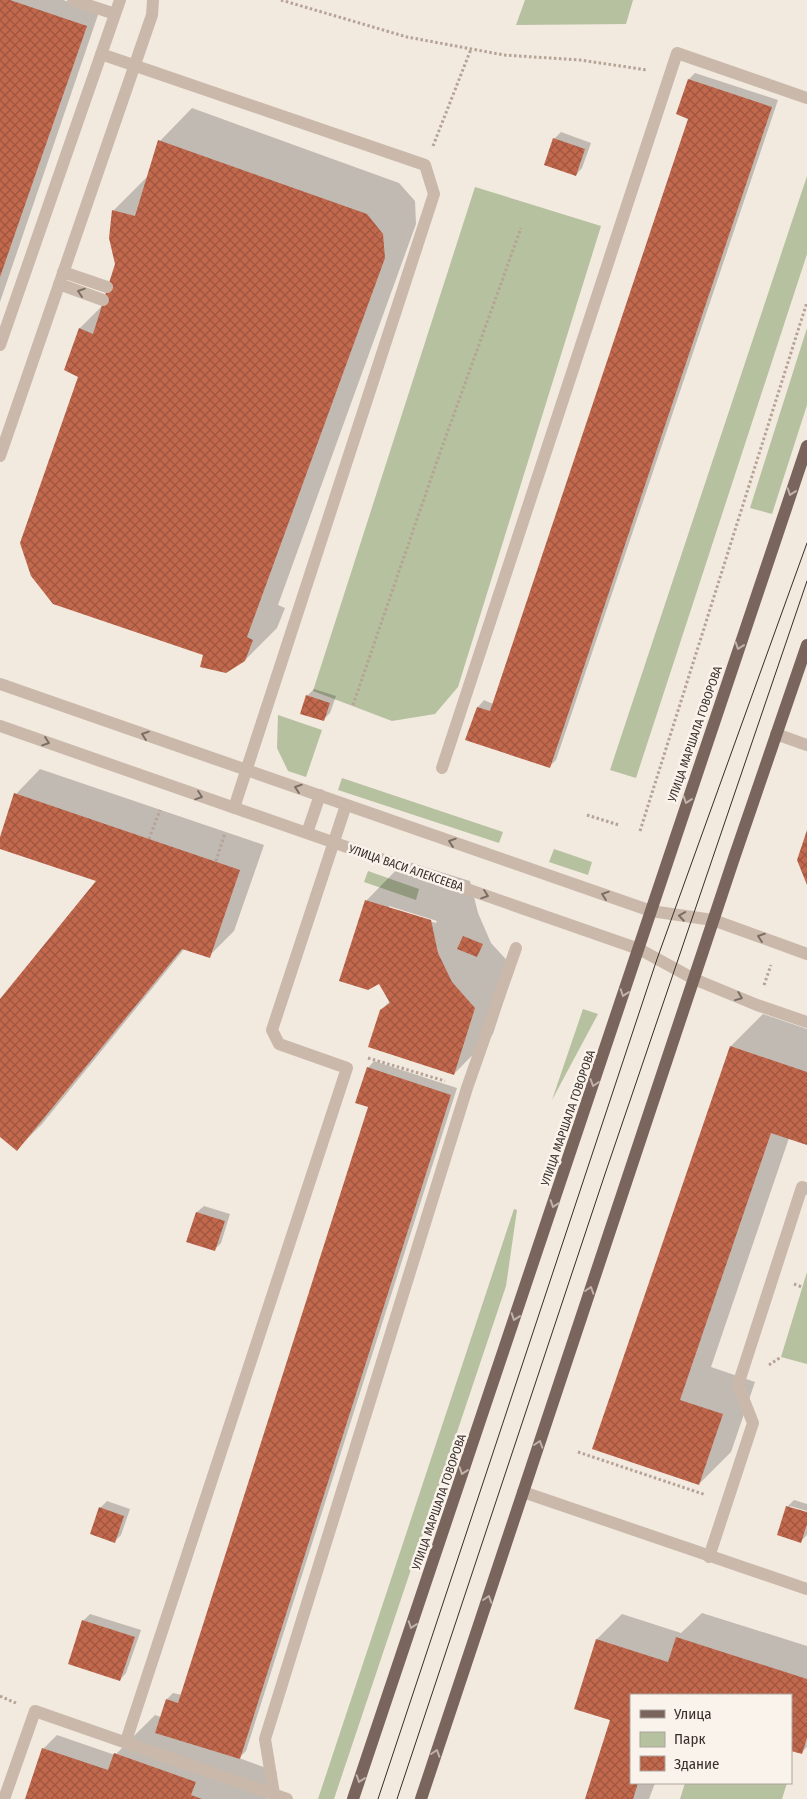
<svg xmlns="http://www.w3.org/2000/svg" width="807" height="1799" font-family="'Fira Sans Condensed',sans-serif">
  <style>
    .green { fill: #b6c19f }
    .shadow { fill: #0003; fill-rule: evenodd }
    .building { fill: url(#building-cross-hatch) }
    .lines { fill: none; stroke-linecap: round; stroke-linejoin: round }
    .path { stroke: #b6a395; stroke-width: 3; stroke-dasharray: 2.5 2.5; stroke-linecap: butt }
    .minor { stroke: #cab9ab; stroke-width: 12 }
    .major { stroke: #7a655c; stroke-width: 12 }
    .tram { stroke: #382e2a; stroke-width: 1 }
    .oneway { stroke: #7a6d64 }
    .oneway2 { stroke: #c0b3ab }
    .labels { text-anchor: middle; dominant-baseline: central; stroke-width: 5; stroke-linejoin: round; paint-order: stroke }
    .street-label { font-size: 12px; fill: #382e2a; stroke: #faf3ec }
  </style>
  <defs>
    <pattern id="building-cross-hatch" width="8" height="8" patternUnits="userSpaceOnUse" patternTransform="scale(1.25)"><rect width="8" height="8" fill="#c2684d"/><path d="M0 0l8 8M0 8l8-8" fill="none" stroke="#9f5640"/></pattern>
  </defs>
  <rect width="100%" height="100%" fill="#f2e9df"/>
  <!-- green -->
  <path class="green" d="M 525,0 L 633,0 L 626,24 L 516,25 Z
    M 807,176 L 807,254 L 636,778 L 610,770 Z
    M 475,187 L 601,226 L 458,687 L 435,714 L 392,721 L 313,691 Z
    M 807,328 L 807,405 L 772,514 L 750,508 Z
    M 278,715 L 322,730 L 306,777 L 288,771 L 277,748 Z
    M 342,778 L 503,832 L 499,843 L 338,790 Z
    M 554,849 L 592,862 L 588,875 L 549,862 Z
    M 368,871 L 419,889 L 416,900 L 364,882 Z
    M 583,1009 L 598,1014 L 552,1100 Z
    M 514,1209 L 517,1210 L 506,1286 L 334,1799 L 318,1799 Z
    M 807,1272 L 807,1364 L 781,1357 Z
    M 685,1783 L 787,1783 L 782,1799 L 680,1799 Z"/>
  <!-- shadow -->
  <path class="shadow" d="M 0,0 L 63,0 L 99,12 L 0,302 Z
    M 695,73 L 778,100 L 556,760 L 549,767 L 467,739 L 478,707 L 484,700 L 493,704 L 690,118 L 689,79 Z
    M 192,108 L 399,183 L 415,201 L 416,224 L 278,605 L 285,608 L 277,628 L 245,660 L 205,654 L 80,376 L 80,328 L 103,305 L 116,264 L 110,238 L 114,210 L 146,178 L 148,178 L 160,141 Z
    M 561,132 L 591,143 L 582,168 L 576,175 L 554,139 Z
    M 314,689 L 336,696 L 330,713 L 323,720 L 307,696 Z
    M 40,769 L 264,845 L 234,931 L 209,956 L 185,948 L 42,1124 L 17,1149 L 0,1136 L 0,1001 L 98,880 L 0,847 L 0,841 L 16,794 Z
    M 405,861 L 470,881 L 478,913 L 491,943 L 514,968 L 493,1034 L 454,1074 L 381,1010 L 390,1001 L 366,901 ZM 389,906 L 437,921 L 436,923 L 389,909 Z
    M 763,1014 L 807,1029 L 807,1144 L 789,1138 L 711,1367 L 755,1382 L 731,1452 L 699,1484 L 594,1448 L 731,1046 Z
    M 374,1061 L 457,1088 L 246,1751 L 239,1758 L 277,1772 L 267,1799 L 26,1799 L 43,1749 L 57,1735 L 115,1755 L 155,1715 L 161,1717 L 167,1699 L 173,1693 L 182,1695 L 370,1107 L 368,1068 Z
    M 204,1206 L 230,1214 L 221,1243 L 214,1250 L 188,1241 L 197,1212 Z
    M 794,1500 L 807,1504 L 807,1511 L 790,1506 L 790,1508 L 807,1514 L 807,1535 L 800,1542 L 788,1506 Z
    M 107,1501 L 130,1509 L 121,1535 L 115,1541 L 100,1508 Z
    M 702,1613 L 807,1646 L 807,1747 L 801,1753 L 791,1750 L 791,1695 L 631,1695 L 631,1783 L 655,1783 L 649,1799 L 586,1799 L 611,1720 L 575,1708 L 597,1639 L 622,1614 L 681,1633 Z
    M 90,1614 L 141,1630 L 126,1673 L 120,1680 L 83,1621 Z"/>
  <!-- building -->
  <path class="building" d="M 0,0 L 10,0 L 87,26 L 0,277 Z
    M 688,79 L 772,107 L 550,768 L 465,740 L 477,707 L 490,711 L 688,119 L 676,114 Z
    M 553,138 L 585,149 L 576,176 L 544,165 Z
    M 158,140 L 367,214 L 383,234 L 385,258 L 247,637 L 253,640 L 245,661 L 226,673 L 200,667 L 203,655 L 53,604 L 31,576 L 20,543 L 78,377 L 64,370 L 79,328 L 93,334 L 115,264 L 109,238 L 112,210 L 135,216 Z
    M 306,695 L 330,703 L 324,721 L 300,714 Z
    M 14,793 L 240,870 L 210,958 L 182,949 L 17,1151 L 0,1137 L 0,999 L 96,881 L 0,849 L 0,837 Z
    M 807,830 L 807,885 L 797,860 Z
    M 365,900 L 431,920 L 438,953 L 452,982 L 475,1008 L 454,1075 L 368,1047 L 380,1010 L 390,1003 L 379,984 L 368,990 L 339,981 Z
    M 463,936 L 483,944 L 477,957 L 457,949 Z
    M 730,1046 L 807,1072 L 807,1145 L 771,1133 L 680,1400 L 723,1414 L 699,1485 L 592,1449 Z
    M 367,1067 L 451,1095 L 240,1759 L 155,1733 L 166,1699 L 178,1703 L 368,1107 L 355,1103 Z
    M 196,1212 L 225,1221 L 215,1251 L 186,1242 Z
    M 786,1506 L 807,1512 L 807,1524 L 801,1543 L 777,1535 Z
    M 99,1507 L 124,1516 L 115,1543 L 90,1534 Z
    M 82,1620 L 135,1637 L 120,1681 L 68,1664 Z
    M 676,1637 L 807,1679 L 807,1738 L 802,1754 L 791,1751 L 791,1695 L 631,1695 L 631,1783 L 638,1783 L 633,1799 L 585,1799 L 610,1720 L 574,1709 L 596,1639 L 668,1662 Z
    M 42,1748 L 108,1770 L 114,1753 L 196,1782 L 191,1795 L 202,1799 L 25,1799 Z"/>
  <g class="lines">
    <!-- path -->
    <path class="path" d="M 281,0 L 407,37 L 504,55 L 580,60 L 647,70
      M 433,146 L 471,49
      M 353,705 L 436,464 L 521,228
      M 587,815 L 619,825
      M 640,831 L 807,302
      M 149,839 L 160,810
      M 216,861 L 225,833
      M 764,985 L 771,965
      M 368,1058 L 445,1081
      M 794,1284 L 802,1287
      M 769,1365 L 781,1357
      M 578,1452 L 706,1495
      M 0,1696 L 16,1703"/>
    <!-- minor -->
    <path class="minor" d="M 73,0 L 115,14
      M 101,54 L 425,165 L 434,194 L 234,808
      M 63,272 L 107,287
      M 59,284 L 103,300
      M 0,345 L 120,0
      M 0,456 L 152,15 L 153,0
      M 0,684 L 651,911 L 713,920 L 807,954
      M 0,726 L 639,949 L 694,979 L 757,1005 L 807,1022
      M 776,734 L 807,745
      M 442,768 L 677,53 L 807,98
      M 307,833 L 320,795
      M 523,1492 L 807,1589
      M 709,1557 L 753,1423 L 738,1385 L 802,1187 L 807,1189
      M 126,1741 L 347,1068 L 279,1044 L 272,1030 L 346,805
      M 274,1794 L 265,1739 L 467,1088 L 516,948
      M 4,1799 L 35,1711 L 287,1799"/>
    <!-- major -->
    <path class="major" d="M 353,1799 L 807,446
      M 421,1799 L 734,858 L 807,645"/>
    <!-- tram -->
    <path class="tram" d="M 378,1799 L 657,959 L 807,543
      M 397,1799 L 605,1174 L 807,581"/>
  </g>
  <!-- one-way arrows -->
  <defs><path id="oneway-chevron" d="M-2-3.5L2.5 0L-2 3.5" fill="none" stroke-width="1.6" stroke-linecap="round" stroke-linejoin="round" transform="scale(1.25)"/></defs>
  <g class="oneway">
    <use href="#oneway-chevron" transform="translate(81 292) rotate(-161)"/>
    <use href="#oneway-chevron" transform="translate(145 735) rotate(-161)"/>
    <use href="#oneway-chevron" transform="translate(46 742) rotate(19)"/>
    <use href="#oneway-chevron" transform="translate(298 788) rotate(-161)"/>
    <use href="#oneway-chevron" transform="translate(199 796) rotate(19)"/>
    <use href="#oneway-chevron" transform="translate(452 842) rotate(-161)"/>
    <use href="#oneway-chevron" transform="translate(485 895) rotate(19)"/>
    <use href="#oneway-chevron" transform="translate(605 895) rotate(-161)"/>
    <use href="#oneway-chevron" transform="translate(682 916) rotate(-171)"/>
    <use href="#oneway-chevron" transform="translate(761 937) rotate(-161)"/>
    <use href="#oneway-chevron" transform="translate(739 997) rotate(22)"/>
  </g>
  <g class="oneway2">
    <use href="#oneway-chevron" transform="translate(791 492) rotate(109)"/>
    <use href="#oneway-chevron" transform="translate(739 646) rotate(109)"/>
    <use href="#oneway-chevron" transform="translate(687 800) rotate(109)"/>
    <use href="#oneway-chevron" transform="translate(624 993) rotate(109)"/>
    <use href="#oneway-chevron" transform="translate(594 1083) rotate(108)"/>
    <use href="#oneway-chevron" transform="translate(554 1204) rotate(109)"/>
    <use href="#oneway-chevron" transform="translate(590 1290) rotate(-72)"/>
    <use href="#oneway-chevron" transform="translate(515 1317) rotate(109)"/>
    <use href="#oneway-chevron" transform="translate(539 1444) rotate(-72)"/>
    <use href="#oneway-chevron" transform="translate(463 1471) rotate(109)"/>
    <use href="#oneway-chevron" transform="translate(488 1599) rotate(-72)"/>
    <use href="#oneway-chevron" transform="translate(412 1625) rotate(109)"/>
    <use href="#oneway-chevron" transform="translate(436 1753) rotate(-72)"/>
    <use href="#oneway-chevron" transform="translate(360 1779) rotate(109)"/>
  </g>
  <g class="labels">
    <!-- street labels -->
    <g class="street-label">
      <text transform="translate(695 734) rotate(-71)">УЛИЦА МАРШАЛА ГОВОРОВА</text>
      <text transform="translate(406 868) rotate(19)">УЛИЦА ВАСИ АЛЕКСЕЕВА</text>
      <text transform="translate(568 1118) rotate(-71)">УЛИЦА МАРШАЛА ГОВОРОВА</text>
      <text transform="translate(439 1502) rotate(-71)">УЛИЦА МАРШАЛА ГОВОРОВА</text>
    </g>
  </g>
  <!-- legend -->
  <rect x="630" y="1694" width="162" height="90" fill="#faf3ec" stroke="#aca49e"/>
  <rect x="640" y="1710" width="25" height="8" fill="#7a655c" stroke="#aca49e"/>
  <text x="674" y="1719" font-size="15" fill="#382e2a">Улица</text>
  <rect x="640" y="1732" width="25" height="15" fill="#b6c19f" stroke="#aca49e"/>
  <text x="674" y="1744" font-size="15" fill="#382e2a">Парк</text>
  <rect x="640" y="1756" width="25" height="15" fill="url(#building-cross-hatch)" stroke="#aca49e"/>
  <text x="674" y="1769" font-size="15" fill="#382e2a">Здание</text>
</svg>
